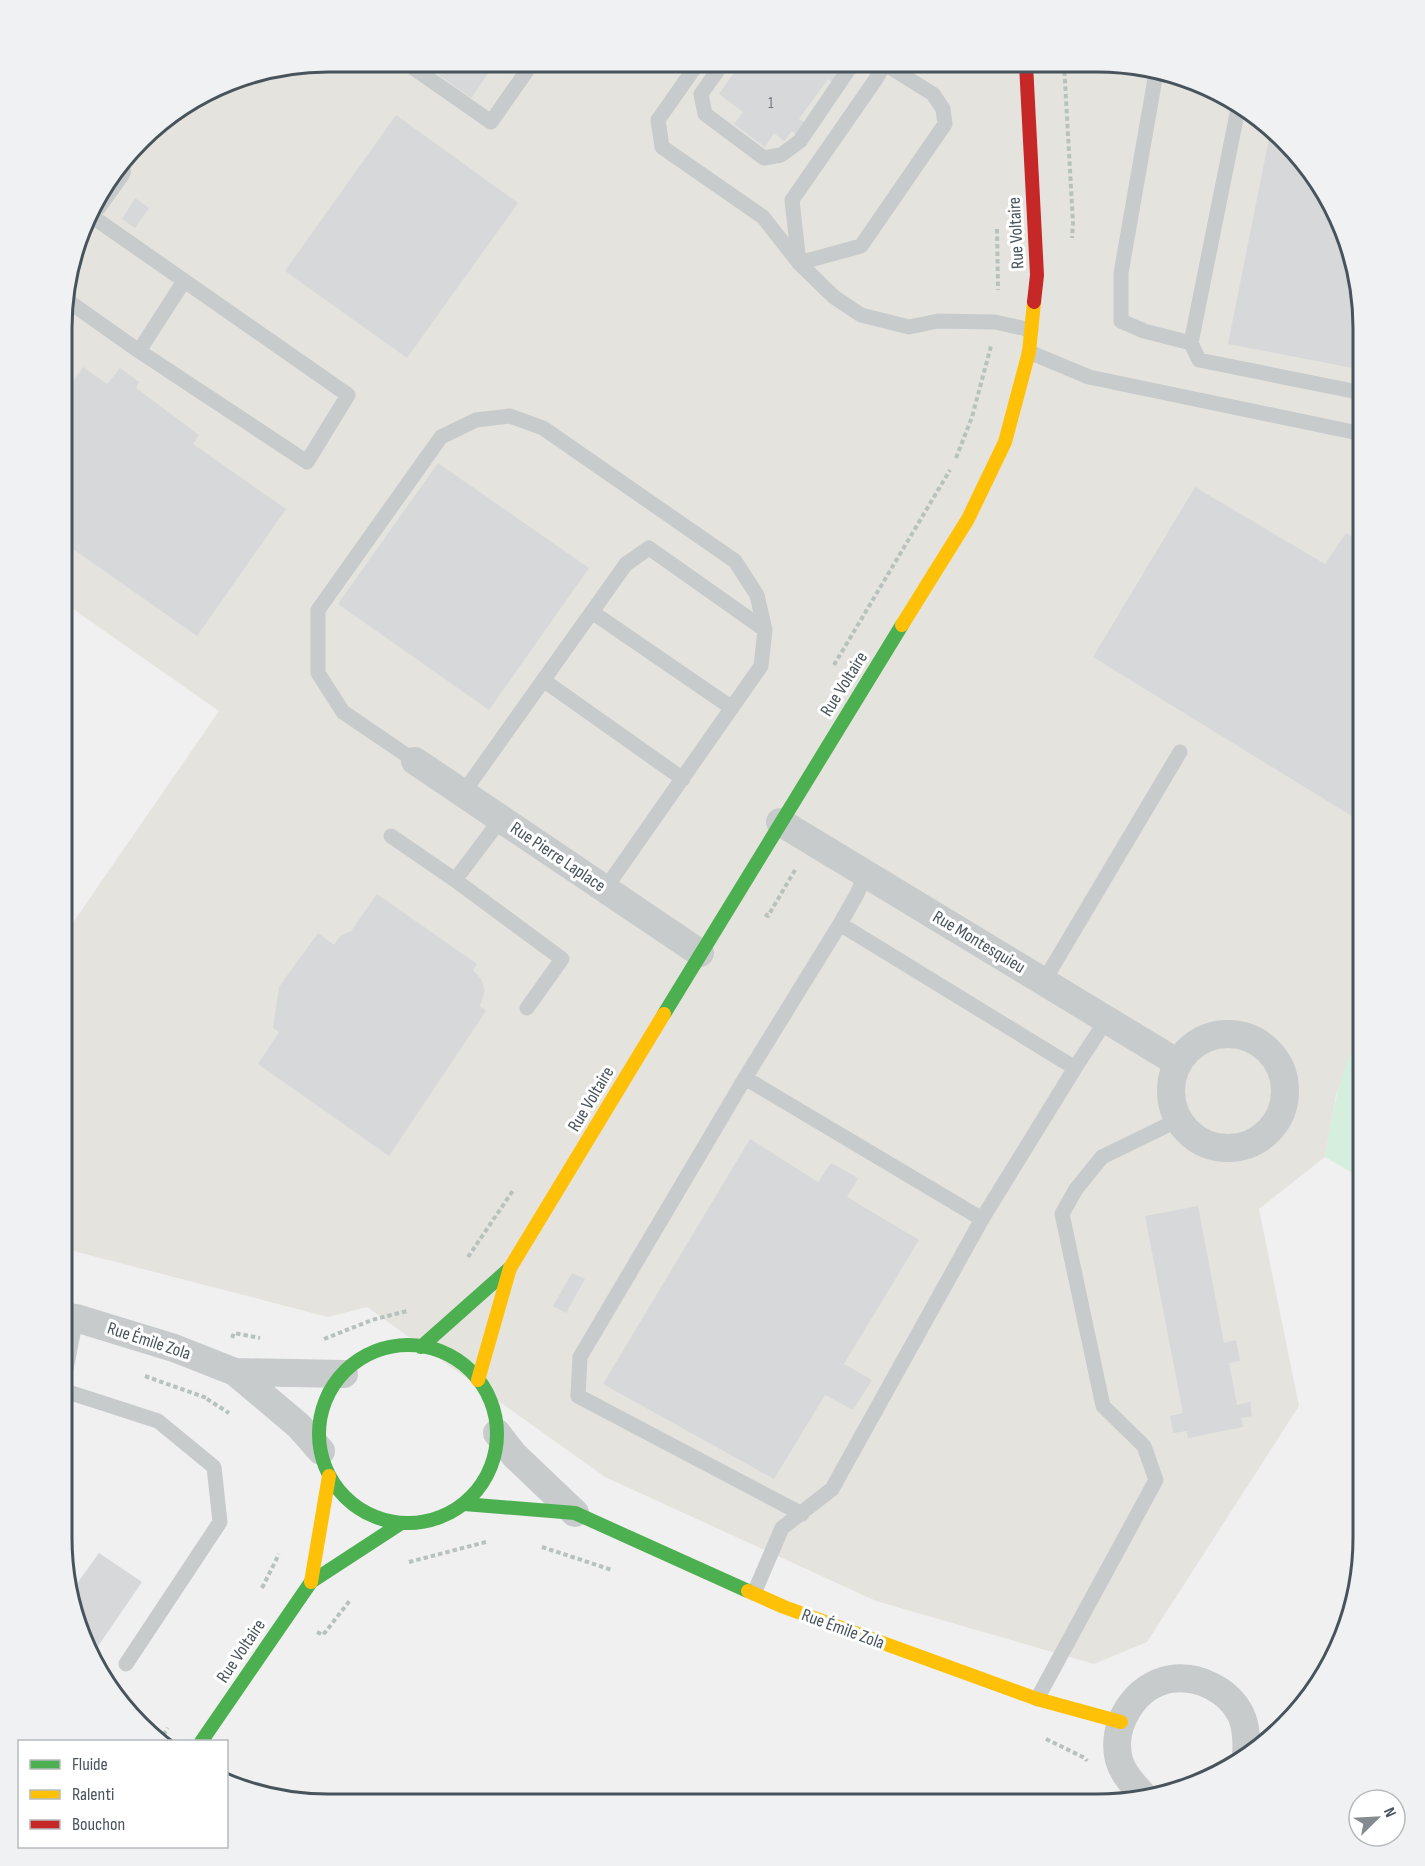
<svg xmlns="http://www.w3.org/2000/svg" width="1425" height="1866" font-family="'Sofia Sans Condensed',sans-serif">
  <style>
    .commercial { fill: #e5e3de }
    .green { fill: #d6eedd }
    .building { fill: #d7d8d9 }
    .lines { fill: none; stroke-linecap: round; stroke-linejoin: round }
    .path { stroke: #b7c2be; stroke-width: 4; stroke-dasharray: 4.5 3; stroke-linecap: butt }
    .lane { stroke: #c7cbcc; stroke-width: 15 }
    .street { stroke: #c7cbcc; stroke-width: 28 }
    .fast { stroke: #4caf50; stroke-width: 14 }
    .slow { stroke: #ffc107; stroke-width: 14 }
    .jam { stroke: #c62828; stroke-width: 14 }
    .labels { text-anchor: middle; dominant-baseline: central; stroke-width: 6; stroke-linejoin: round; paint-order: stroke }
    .number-label { font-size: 15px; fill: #6d767c }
    .street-label { font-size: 18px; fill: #48545c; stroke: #fff }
    .rim { fill: none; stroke: #48545c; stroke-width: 3 }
  </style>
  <rect width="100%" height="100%" fill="#f1f0f0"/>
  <!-- commercial -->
  <path class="commercial" d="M 328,62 L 1132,64 L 1245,107 L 1298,153 L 1336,210 L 1363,328 L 1363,1032 L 1357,1041 L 1336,1095 L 1325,1157 L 1259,1209 L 1299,1406 L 1147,1642 L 1094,1664 L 876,1601 L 605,1477 L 367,1307 L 328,1317 L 62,1248 L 63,937 L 219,711 L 63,602 L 64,293 L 97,195 L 153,127 L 242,76 Z"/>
  <!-- green -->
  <path class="green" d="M 1363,1032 L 1363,1179 L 1325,1157 C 1332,1117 1339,1066 1363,1032 Z"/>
  <!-- building -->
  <path class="building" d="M 421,62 L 496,62 L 471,98 Z
    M 741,63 L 840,63 L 837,67 L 842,70 L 833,83 L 828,79 L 799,119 L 806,123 L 797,136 L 792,131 L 784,141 L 774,133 L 765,147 L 734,124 L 743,112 L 719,94 Z
    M 396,115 L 518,203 L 407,358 L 285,271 Z
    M 1271,129 L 1298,153 L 1336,210 L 1363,328 L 1363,370 L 1228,344 Z
    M 135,198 L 149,208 L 135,228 L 122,219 Z
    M 83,367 L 107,384 L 120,368 L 139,382 L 136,388 L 199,435 L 193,444 L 286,509 L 197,636 L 63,542 L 64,395 Z
    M 438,463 L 589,568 L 489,710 L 338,604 Z
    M 1195,487 L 1325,564 L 1346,533 L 1363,545 L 1363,823 L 1093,657 Z
    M 377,894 L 477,964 L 473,970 L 481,979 L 485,991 L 480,1006 L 486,1011 L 389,1156 L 258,1064 L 279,1032 L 273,1028 L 279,987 L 286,977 L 318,933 L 334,945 L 340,936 L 351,931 Z
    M 750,1139 L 818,1182 L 831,1163 L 853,1175 L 858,1179 L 847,1197 L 919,1240 L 844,1364 L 872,1380 L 853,1410 L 825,1395 L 774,1479 L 603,1384 Z
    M 1198,1206 L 1224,1343 L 1236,1340 L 1240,1361 L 1229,1363 L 1237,1405 L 1250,1402 L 1252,1416 L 1241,1418 L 1243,1427 L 1188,1438 L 1187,1431 L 1173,1433 L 1170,1416 L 1183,1413 L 1145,1216 Z
    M 572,1273 L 585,1279 L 566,1313 L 553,1306 Z
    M 99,1553 L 142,1582 L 90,1658 L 73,1589 Z"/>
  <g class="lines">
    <!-- path -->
    <path class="path" d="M 1064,64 L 1073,223 L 1072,238
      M 997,229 L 998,290
      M 956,458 L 972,417 L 991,346
      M 834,665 L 950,470
      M 765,914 L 768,916 L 795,870
      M 468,1257 L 514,1189
      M 232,1338 L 234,1333 L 260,1338
      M 324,1339 L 372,1320 L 407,1311
      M 145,1376 L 207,1398
      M 207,1399 L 229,1413
      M 542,1547 L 612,1570
      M 409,1562 L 486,1542
      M 262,1588 L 279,1554
      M 317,1632 L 323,1635 L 351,1599
      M 1046,1739 L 1085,1758 L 1087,1761
      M 159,1741 L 168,1728"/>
    <!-- lane -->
    <path class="lane" d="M 405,62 L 491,122 L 533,62
      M 698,63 L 658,120 L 662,147 L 763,217 L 799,263 L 834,297 L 861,315 L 909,327 L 938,321 L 995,322 L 1031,330
      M 723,63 L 701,94 L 705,114 L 764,158 L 781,155 L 800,141 L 853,63
      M 1156,73 L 1121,273 L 1121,321 L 1144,331 L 1191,343 L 1239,104
      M 799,263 L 861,246 L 945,124 L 943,109 L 933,94 L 883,63
      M 799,263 L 792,200 L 876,79 L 885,63
      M 64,298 L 139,351 L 307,462 L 348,395 L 90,215
      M 1191,343 L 1199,360 L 1363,393
      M 139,351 L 184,281
      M 1029,352 L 1089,377 L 1363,434
      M 592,612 L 732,708
      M 543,680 L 683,779
      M 415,761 L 343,712 L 318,673 L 318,610 L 441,437 L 476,420 L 510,416 L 543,428 L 735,561 L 757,595 L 765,630 L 761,666 L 605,889
      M 463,793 L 626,564 L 649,548 L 765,630
      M 391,836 L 455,880 L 562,959 L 527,1008
      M 455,880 L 501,819
      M 840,924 L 1075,1068
      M 1044,981 L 1180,752
      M 745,1078 L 982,1219
      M 62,1390 L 158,1421 L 214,1467 L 220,1522 L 126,1664
      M 62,1390 L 76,1318
      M 802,1514 L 578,1396 L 580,1357 L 745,1078 L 840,924 L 857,894 L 866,874
      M 754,1593 L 782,1528 L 832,1489 L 982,1219 L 1075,1068 L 1107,1019
      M 1037,1699 L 1156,1480 L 1144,1446 L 1103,1406 L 1062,1214 L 1076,1189 L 1102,1157 L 1178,1120"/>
    <!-- street -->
    <path class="street" d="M 94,203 L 117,171
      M 415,761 L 700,953
      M 780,822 L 1178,1063
      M1171 1091a57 57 0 1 1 114 0a57 57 0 1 1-114 0Z
      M 62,1316 L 76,1318 L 174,1348 L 235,1372 L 299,1426 L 321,1451
      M 235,1372 L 344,1374
      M 497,1433 L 514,1455 L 575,1513
      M 1142,1794 C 1133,1784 1123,1774 1119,1760 C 1110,1725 1135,1685 1171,1679 C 1198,1675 1229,1690 1241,1715 C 1247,1728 1247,1742 1246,1756"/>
    <!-- fast -->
    <path class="fast" d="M 664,1014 L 902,625
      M319 1434a89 89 0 1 1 178 0a89 89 0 1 1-178 0Z
      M 421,1347 L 510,1268
      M 464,1504 L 575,1513 L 748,1591
      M 201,1742 L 311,1582 L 400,1524"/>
    <!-- slow -->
    <path class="slow" d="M 902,625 L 968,519 L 1005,442 L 1029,352 L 1034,302
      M 478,1380 L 510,1268 L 664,1014
      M 311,1582 L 329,1476
      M 748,1591 L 784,1607 L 1037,1699 L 1121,1722"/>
    <!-- jam -->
    <path class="jam" d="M 1026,64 L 1037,275 L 1034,302"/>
  </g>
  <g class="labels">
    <!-- number labels -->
    <g class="number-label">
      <text x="771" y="103">1</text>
    </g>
    <!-- street labels -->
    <g class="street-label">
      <text transform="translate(1016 233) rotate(-93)">Rue Voltaire</text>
      <text transform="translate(844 684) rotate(-58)">Rue Voltaire</text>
      <text transform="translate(558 857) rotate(34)">Rue Pierre Laplace</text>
      <text transform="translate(979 942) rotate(31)">Rue Montesquieu</text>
      <text transform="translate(591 1099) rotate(-59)">Rue Voltaire</text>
      <text transform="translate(149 1341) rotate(18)">Rue Émile Zola</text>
      <text transform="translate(843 1629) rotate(20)">Rue Émile Zola</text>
      <text transform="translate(241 1651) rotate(-56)">Rue Voltaire</text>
    </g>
  </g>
  <!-- crop -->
  <path d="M0 0H1425V1866H0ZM328 72H1097A256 256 0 0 1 1353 328V1538A256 256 0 0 1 1097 1794H328A256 256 0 0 1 72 1538V328A256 256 0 0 1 328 72Z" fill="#f0f1f2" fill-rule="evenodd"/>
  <path class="rim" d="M328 72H1097A256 256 0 0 1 1353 328V1538A256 256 0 0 1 1097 1794H328A256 256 0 0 1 72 1538V328A256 256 0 0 1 328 72Z"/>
  <!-- legend -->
  <rect x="18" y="1740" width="210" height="108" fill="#ffffff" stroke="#b6bbbe" stroke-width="1.5"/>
  <rect x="30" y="1760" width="30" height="9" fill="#4caf50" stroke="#b6bbbe" stroke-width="1.5"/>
  <text x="72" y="1770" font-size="18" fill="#48545c">Fluide</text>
  <rect x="30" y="1790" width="30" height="9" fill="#ffc107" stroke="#b6bbbe" stroke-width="1.5"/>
  <text x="72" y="1800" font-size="18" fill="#48545c">Ralenti</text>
  <rect x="30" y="1820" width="30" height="9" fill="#c62828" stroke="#b6bbbe" stroke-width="1.5"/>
  <text x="72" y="1830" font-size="18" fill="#48545c">Bouchon</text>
  <!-- north arrow -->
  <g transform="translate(1377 1818) rotate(66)"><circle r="28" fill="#ffffff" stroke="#b6bbbe" stroke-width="1.5"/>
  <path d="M0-4.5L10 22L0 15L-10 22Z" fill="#838b90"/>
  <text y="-9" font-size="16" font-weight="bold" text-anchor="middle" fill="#48545c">N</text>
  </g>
</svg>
